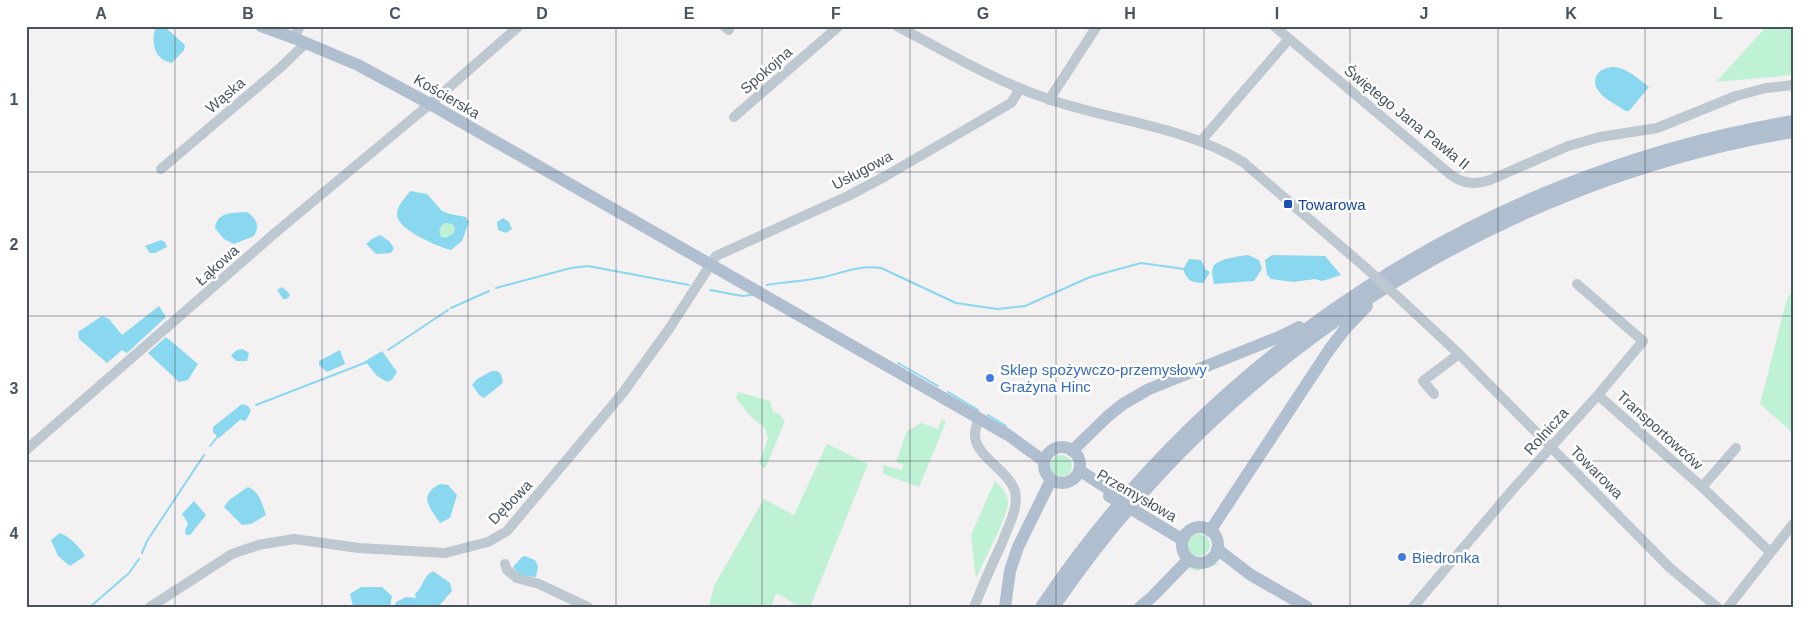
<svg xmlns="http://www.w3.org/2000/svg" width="1819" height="633" font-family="Arial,sans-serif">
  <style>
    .green { fill: #bff1d4 }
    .water { fill: #8ad7f0; fill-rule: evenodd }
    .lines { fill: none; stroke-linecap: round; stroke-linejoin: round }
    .stream { stroke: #8ad7f0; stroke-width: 2 }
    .minor { stroke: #bec8d0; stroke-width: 10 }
    .major { stroke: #b0bfd0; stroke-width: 12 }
    .minor-bridge { stroke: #bec8d0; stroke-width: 10 }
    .major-bridge { stroke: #b0bfd0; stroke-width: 12 }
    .grid { fill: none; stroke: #48535f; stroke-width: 1; stroke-opacity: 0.55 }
    .transit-dot { fill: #1a4fb4; stroke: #fff; stroke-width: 2 }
    .shop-dot { fill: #3f7fe0; stroke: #fff; stroke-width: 2 }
    .labels { text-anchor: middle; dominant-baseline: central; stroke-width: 5; stroke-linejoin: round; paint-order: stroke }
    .street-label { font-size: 15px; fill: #48535f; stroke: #fff }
    .transit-label { font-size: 15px; fill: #164399; stroke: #fff; text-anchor: start }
    .shop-label { font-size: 15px; fill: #366cbe; stroke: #fff; text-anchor: start }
    .neatline { fill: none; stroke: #48535f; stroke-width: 2 }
    .grid-label { font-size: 16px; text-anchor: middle; font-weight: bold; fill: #48535f }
  </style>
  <rect width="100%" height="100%" fill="#f3f1f1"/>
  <!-- green -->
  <path class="green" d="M 1767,26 L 1793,26 L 1793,75 L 1716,82 Z
    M 446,223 L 452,224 L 455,227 L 454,233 L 446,238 L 441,237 C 438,230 440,227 446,223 Z
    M 1793,290 L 1793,433 L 1760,404 L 1787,299 Z
    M 738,392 L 770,401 L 773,412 L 778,413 L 785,421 L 765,469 L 759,463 L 768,439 L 765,428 L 751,417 L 736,398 Z
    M 942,419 L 946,422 L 919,487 L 883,474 L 883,465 L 902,470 L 904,465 L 896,462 L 907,431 L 922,423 L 938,429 Z
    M 827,444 L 868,464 L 810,607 L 801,607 L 776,593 L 771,607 L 709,607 L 714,586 L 764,499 L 794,515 Z
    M1050 466a11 11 0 1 1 22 0a11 11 0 1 1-22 0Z
    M 995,481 C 1001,486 1006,492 1008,500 C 1010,513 982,564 976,579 L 971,535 Z
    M1188 545a11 11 0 1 1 22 0a11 11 0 1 1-22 0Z
    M 1213,562 L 1220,564 L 1196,571 L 1187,567 Z"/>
  <!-- water -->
  <path class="water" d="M 165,27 L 185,45 L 184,50 L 172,63 C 155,60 151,44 155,29 Z
    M 1612,67 C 1627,67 1638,79 1649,87 L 1629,111 L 1626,111 C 1615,104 1590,93 1596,77 C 1599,70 1605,68 1612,67 Z
    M 410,191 L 427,194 L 442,211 L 450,214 L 466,217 L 469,222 L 462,241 L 451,250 C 438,247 396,229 397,214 C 397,206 406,197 410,191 ZM 445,223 L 452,224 L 455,227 L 454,233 L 446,238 L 441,237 C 438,230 440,227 445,223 Z
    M 247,212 C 257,219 260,226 254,236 L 234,244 L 224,239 L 215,228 C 217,211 234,213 247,212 Z
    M 503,218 L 509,222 L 512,229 L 506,233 L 498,230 L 497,222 Z
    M 380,235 L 389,241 L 394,248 L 391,253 L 376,254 L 366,244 L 372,239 Z
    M 161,240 L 165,242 L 167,247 L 155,253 L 150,253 L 145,246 Z
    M 1248,255 L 1259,260 L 1262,269 L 1254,281 L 1214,284 C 1213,278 1211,272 1213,267 C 1216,259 1240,256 1248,255 Z
    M 1272,255 L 1325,256 L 1341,275 L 1322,281 L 1315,279 L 1293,282 L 1271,279 L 1267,275 L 1265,260 Z
    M 1189,259 L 1201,260 L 1206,270 L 1210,272 L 1203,283 C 1191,283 1187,280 1183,269 Z
    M 282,287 L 288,292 L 290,296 L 286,299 L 283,299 L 277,290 Z
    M 159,306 L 166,317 L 127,353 L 122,350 L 107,363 L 79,339 L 78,332 L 102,316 L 109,319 L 122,335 Z
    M 166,337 L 198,364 L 188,380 L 179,382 L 148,353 Z
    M 243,349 L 249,353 L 247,361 L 236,361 L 231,355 L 237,350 Z
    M 340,350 L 345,364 L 327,372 L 319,365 L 319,361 Z
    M 382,351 L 397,372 L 392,380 L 387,382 L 377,376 L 365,361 Z
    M 492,371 L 497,371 L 501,374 L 503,382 L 498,387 L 484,398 L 479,395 L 472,385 L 477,379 Z
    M 242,404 L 248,406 L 251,411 L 246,420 L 243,421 L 241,419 L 219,438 L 213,432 L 213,427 Z
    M 440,484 L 448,485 L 457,495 L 450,518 L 440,523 C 429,507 418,495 440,484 Z
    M 248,487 C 260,492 262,504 266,515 L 251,524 L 242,525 L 224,507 L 229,500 Z
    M 194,501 L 206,515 L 190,535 L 186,535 L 185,531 L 188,523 L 182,514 Z
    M 60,533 C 71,538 79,546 85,556 L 70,566 L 58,556 L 51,540 Z
    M 525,556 L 535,560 L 538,566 L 536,577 L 520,575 L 513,567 L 522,557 Z
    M 433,571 L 450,583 L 452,591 L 438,607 L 394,607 L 396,602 L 406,597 L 416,598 L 415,594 C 424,586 422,577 433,571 Z
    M 361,587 L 382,587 L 392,596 L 390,607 L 353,607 L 350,594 Z"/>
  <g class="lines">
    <!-- stream -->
    <path class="stream" d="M 767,285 C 786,282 805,281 824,277 C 845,272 859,265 881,268 L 956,303 L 997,309 L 1025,306 L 1090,277 L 1141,263 L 1184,269
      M 496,288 L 571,268 L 588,266 L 689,285
      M 710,290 L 742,296 L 751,295
      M 451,308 L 489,291
      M 388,350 L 448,310
      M 898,363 L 938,386
      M 948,392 L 978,410
      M 256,405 L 367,362
      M 988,415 L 1006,426
      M 210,446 L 218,436
      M 142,553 L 147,541 L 204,455
      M 90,607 L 129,573 L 139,559"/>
    <!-- minor -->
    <path class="minor" d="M 724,26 L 729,30
      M 897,26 C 946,52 995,81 1048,99 C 1112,121 1184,126 1243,162 L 1366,268
      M 1274,26 L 1451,175 C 1463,184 1476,185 1490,180 L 1568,146 L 1600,137 L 1657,128 L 1736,96 L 1766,88 L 1793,85
      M 294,38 L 300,26
      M 1049,100 L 1097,26
      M 734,117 L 839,26
      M 1201,141 L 1289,39
      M 161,169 L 281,67 L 306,43
      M 1399,298 L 1459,354 L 1670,568 L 1717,607
      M 1434,394 L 1423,381 L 1459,354
      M 1598,395 L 1702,487 L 1770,552
      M 26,450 L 275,233 L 430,104 L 519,26
      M 1702,487 L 1736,448
      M 505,564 L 507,570 L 517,578 L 539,584 L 588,607
      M 150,607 L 232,554 L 258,545 L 294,539 L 359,548 L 445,553 L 488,542 L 507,531 L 622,394 L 669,329 L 716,256 L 848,196 L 884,177 L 1011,103 L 1020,89
      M 974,607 C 983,585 992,564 1002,543 C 1006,531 1013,519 1015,507 C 1016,502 1016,496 1015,491 C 1005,463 960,453 980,418
      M 1413,607 L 1514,488 L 1598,395 L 1643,341 L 1577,284
      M 1728,607 L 1793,524"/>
    <!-- major -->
    <path class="major" d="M 261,26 L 294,38 L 358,65 L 430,104 L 1008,435 L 1044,461
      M1044 465a18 18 0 1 1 36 0a18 18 0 1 1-36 0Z
      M 1072,451 L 1108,416 L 1123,404 L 1149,389 L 1279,337 L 1299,327
      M 1079,470 L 1113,492
      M 1140,514 L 1183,540
      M1182 545a18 18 0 1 1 36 0a18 18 0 1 1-36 0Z
      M 1210,531 L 1329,350 L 1345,329 L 1367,306
      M 1217,549 L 1251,575 L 1307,607
      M 1005,607 L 1010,571 L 1018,547 L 1051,480
      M 1041,607 C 1213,350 1488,172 1793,121
      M 1054,607 C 1223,357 1495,182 1793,132
      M 1140,607 L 1152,597 L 1189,559"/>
    <!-- minor-bridge -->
    <path class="minor-bridge" d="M 1366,268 L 1399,298"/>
    <!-- major-bridge -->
    <path class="major-bridge" d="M 1109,496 L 1140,514"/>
  </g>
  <!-- grid -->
  <path class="grid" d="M 175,26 L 175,607M 322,26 L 322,607M 468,26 L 468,607M 616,26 L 616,607M 762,26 L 762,607M 910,26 L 910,607M 1056,26 L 1056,607M 1204,26 L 1204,607M 1350,26 L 1350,607M 1498,26 L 1498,607M 1645,26 L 1645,607M 26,172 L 1793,172M 26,316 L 1793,316M 26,461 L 1793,461"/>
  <!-- markers -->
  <rect class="transit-dot" x="1283" y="199" width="10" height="10" rx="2.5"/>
  <g class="shop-dot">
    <circle cx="990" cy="378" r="5"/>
    <circle cx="1402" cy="557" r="5"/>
  </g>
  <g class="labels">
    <!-- street labels -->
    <g class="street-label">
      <text transform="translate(766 70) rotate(-41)">Spokojna</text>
      <text transform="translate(225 95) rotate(-40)">Wąska</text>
      <text transform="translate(447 96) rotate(30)">Kościerska</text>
      <text transform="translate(1407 117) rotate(39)">Świętego Jana Pawła II</text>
      <text transform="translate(862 170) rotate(-28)">Usługowa</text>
      <text transform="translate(217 265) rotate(-42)">Łąkowa</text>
      <text transform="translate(1660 430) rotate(42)">Transportowców</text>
      <text transform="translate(1546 431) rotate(-48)">Rolnicza</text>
      <text transform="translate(1597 472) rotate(45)">Towarowa</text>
      <text transform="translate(1137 495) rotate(30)">Przemysłowa</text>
      <text transform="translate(510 502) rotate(-46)">Dębowa</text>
    </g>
    <!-- transit labels -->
    <g class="transit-label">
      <text x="1298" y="204">Towarowa</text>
    </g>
    <!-- shop labels -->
    <g class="shop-label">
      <text x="1000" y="369">Sklep spożywczo-przemysłowy<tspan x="1000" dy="17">Grażyna Hinc</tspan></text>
      <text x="1412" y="557">Biedronka</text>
    </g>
  </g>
  <!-- border -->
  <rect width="1819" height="633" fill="none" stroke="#ffffff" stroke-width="55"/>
  <rect x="28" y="28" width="1764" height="578" class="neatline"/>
  <g class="grid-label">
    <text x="101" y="19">A</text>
    <text x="248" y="19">B</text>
    <text x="395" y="19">C</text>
    <text x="542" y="19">D</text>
    <text x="689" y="19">E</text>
    <text x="836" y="19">F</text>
    <text x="983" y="19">G</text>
    <text x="1130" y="19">H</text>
    <text x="1277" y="19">I</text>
    <text x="1424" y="19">J</text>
    <text x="1571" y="19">K</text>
    <text x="1718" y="19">L</text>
    <text x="14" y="105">1</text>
    <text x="14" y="250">2</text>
    <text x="14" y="394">3</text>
    <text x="14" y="539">4</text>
  </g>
</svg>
